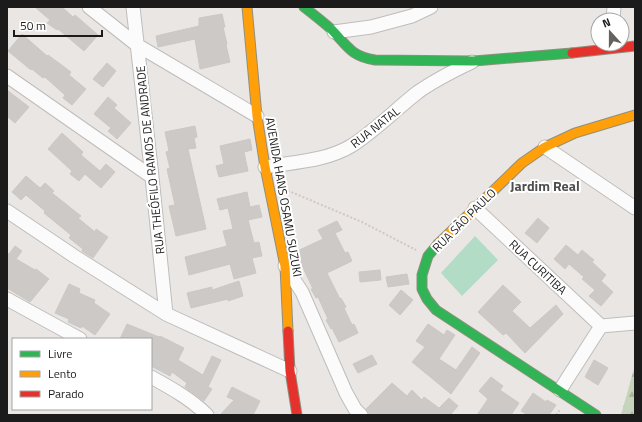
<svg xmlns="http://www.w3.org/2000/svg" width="642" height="422" font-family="'Titillium Web',sans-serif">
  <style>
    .forest { fill: url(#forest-firs) }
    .pitch { fill: #b3dcc7 }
    .building { fill: #ccc9c6; stroke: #ccc8c5 }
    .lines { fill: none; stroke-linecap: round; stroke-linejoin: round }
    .street-casing { stroke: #bfbdbc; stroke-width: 15 }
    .fast-casing { stroke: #908f7e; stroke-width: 11 }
    .slow-casing { stroke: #908f7e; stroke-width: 11 }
    .jam-casing { stroke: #908f7e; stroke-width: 11 }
    .path { stroke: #d3c6c5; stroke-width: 2; stroke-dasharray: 2 2; stroke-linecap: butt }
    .street { stroke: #fcfbfb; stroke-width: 13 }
    .fast { stroke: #30b455; stroke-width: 9 }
    .slow { stroke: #ff9f0a; stroke-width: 9 }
    .jam { stroke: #e5322d; stroke-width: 9 }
    .labels { text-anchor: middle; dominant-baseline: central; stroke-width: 4; stroke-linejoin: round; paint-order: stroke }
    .street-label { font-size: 12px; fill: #1b1b1b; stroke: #fff }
    .quarter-label { font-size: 14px; font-weight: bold; fill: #4e4e4e; stroke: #fff }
  </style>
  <defs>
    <pattern id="forest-firs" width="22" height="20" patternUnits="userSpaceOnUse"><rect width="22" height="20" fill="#c6d4bb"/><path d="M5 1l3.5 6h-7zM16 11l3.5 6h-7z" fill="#aab5a0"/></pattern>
  </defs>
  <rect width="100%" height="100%" fill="#e9e6e3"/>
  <!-- forest -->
  <path class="forest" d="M 635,365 L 635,415 L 621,415 Z"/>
  <!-- pitch -->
  <path class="pitch" d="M 475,236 L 498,260 L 462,296 L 441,273 Z"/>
  <!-- building -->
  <path class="building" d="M 35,7 L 62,7 L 73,17 L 75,15 L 98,35 L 84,51 L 58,29 L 57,30 L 47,23 L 50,20 Z
    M 222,14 L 225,27 L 223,27 L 227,44 L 226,45 L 230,62 L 200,69 L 195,39 L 158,47 L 156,36 L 199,26 L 199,18 Z
    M 22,34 L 47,56 L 48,55 L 71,72 L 69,75 L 86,89 L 72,105 L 63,98 L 65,95 L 45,77 L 43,78 L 32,69 L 31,70 L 8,51 Z
    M 107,63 L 116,71 L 103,87 L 93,79 Z
    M 7,90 L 29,107 L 15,123 L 7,116 Z
    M 108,97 L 117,105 L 114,108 L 131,123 L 117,139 L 108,131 L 111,128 L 94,114 Z
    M 195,126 L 197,137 L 194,138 L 196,148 L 188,149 L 206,229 L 176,236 L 169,206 L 175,205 L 167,169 L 170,168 L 166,152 L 169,151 L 165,132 Z
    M 62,133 L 83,152 L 81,155 L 100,171 L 106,164 L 115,172 L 101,188 L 85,174 L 79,181 L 70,174 L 72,171 L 48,149 Z
    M 250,139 L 252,150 L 244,152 L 248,171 L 219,177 L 216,166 L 224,164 L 220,146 Z
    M 26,176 L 40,188 L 45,183 L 54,191 L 52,193 L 81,216 L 78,218 L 95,232 L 96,229 L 108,237 L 93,258 L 82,251 L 83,249 L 69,238 L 71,235 L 44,213 L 45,211 L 26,195 L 21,200 L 12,192 Z
    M 247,192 L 250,207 L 259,205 L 262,217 L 248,220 L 254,243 L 259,242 L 262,256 L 252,258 L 256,273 L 234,279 L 230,264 L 189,275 L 185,257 L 227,246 L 223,231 L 233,229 L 228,208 L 220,210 L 217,199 Z
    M 538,218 L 549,228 L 537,243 L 525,233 Z
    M 337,221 L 342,230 L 335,233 L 345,253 L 348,252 L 352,261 L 327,273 L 340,299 L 341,298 L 346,307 L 344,308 L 352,325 L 354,324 L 358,333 L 339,342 L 332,328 L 331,329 L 326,320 L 328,319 L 318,297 L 316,298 L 311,289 L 313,289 L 300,261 L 298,262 L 293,253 L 323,239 L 318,230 Z
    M 566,245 L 578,255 L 582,250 L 594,260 L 592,262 L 606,275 L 601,281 L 613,292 L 601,306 L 589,296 L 595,290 L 582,279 L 584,277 L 569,264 L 565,269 L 554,259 Z
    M 15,246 L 22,251 L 16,259 L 35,270 L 36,269 L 49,279 L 30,302 L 7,288 L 7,253 L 9,254 Z
    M 380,270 L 381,280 L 360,282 L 359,272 Z
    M 407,274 L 409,284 L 388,287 L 386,277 Z
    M 239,281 L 243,296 L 228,301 L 228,299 L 191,308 L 187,293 L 212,287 L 212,290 Z
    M 69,284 L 80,289 L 79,293 L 95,300 L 94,303 L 110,314 L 95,335 L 82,326 L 81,328 L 68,322 L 69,319 L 55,313 Z
    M 503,285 L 521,302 L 512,311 L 530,328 L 556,305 L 563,314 L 525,353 L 506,333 L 503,335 L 478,312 Z
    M 401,290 L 413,300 L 400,315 L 389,305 Z
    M 127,324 L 159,337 L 160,336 L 184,348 L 178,360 L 203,375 L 212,356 L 221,360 L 208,387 L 212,389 L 204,401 L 185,387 L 187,383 L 172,372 L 170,376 L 151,366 L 151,339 L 120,339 Z
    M 428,324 L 444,335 L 447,330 L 455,335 L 439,359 L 456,370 L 472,347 L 480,353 L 451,394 L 412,362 L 425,347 L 416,341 Z
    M 372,355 L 377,364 L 358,373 L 353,364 Z
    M 594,360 L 608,368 L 598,385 L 585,377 Z
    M 491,377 L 503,386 L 500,390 L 519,403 L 511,415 L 477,415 L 488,399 L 479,391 Z
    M 392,383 L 407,396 L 412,390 L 422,400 L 424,397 L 439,408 L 449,398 L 458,406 L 450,415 L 370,415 L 366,409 Z
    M 232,387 L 260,401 L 253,415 L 220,415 L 234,400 L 227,397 Z
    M 533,393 L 546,402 L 547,400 L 556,405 L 549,415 L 528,415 L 521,411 Z"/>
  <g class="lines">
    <!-- street casing -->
    <g class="street-casing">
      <path id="street" d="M 89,7 L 137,45 L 257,116
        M 133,7 L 152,177 L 166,314
        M 613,20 L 614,7
        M 334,32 L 371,27 L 412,16 L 431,7
        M 7,76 L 152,177
        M 545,147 L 635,208
        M 265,167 C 294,162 326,161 351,146 C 375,131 396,109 418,92 C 435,80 453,71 472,62
        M 475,208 L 601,326 L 635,323
        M 7,211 L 74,256 L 166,314 L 290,371
        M 285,266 L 302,292 L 346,393 L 355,409 L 361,415
        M 7,299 L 80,339
        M 151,377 C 171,388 191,399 207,415
        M 560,390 L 601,326"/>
    </g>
    <!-- fast casing -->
    <g class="fast-casing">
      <path id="fast" d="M 304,7 C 313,14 322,21 331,29 C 347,45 350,56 375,60 L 474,61 L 572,53
        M 438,244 L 428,256 L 422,275 L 422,289 L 427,299 L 436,310 L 596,415"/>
    </g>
    <!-- slow casing -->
    <g class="slow-casing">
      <path id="slow" d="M 247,7 L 257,116 L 265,167 L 285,266 L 288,331
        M 438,244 L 522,163 L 545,147 L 575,133 L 635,115"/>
    </g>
    <!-- jam casing -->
    <g class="jam-casing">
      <path id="jam" d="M 572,53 L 635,46
        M 288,331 L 290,371 L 297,415"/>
    </g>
    <!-- path -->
    <path class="path" d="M 284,189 L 362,222 L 416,250
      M 556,415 L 560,410"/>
    <!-- street -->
    <use href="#street" class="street"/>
    <!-- fast -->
    <use href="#fast" class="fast"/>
    <!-- slow -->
    <use href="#slow" class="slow"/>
    <!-- jam -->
    <use href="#jam" class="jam"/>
  </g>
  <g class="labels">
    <!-- street labels -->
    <g class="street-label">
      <text transform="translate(375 127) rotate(-38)">RUA NATAL</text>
      <text transform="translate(150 160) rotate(-96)">RUA THEÓFILO RAMOS DE ANDRADE</text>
      <text transform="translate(284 197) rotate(80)">AVENIDA HANS OSAMU SUZUKI</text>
      <text transform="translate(464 220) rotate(-45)">RUA SÃO PAULO</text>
      <text transform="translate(538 267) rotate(43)">RUA CURITIBA</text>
    </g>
    <!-- quarter labels -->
    <g class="quarter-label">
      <text x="545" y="185">Jardim Real</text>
    </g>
  </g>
  <!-- border -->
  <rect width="642" height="422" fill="none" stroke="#1b1b1b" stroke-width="16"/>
  <!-- legend -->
  <rect x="12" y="338" width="140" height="72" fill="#ffffff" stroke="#a4a4a4"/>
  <rect x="20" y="351" width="20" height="6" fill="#30b455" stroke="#a4a4a4"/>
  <text x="48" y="358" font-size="12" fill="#1b1b1b">Livre</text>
  <rect x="20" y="371" width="20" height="6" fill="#ff9f0a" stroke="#a4a4a4"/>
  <text x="48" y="378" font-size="12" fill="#1b1b1b">Lento</text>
  <rect x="20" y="391" width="20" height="6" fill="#e5322d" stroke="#a4a4a4"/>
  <text x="48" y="398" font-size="12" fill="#1b1b1b">Parado</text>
  <!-- north arrow -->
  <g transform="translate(610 32) rotate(339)"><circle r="19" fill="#ffffff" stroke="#a4a4a4"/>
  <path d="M0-3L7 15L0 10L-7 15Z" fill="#636261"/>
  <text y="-6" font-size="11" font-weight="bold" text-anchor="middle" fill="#1b1b1b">N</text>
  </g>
  <!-- scale -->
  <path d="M14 30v6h88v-6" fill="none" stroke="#1b1b1b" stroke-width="2"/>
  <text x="20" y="30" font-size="12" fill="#1b1b1b" stroke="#ffffff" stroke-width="3" paint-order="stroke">50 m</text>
</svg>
